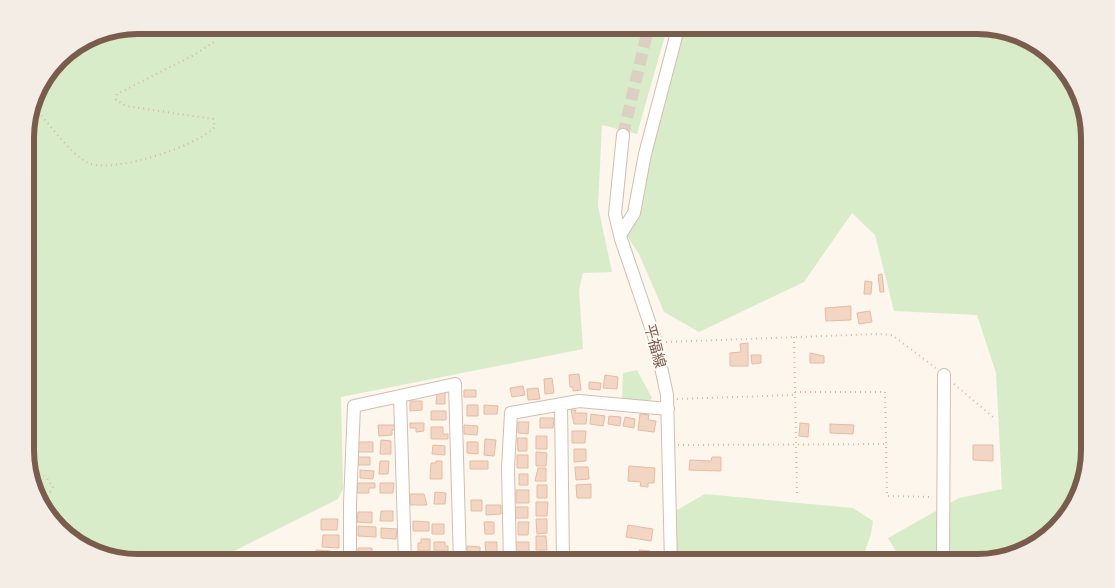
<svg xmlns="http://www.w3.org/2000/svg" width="1115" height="588" font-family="'Work Sans','Noto Sans JP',sans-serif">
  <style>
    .green { fill: #d8ecc9 }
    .building { fill: #f3d5c3; stroke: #e6bba3 }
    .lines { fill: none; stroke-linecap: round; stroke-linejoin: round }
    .minor-tunnel { stroke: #dcd0c4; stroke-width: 12; stroke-dasharray: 12 6; stroke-linecap: butt }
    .minor-casing { stroke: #d1beb0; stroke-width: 14 }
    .path { stroke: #d9b8a5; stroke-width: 2; stroke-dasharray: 1 4; stroke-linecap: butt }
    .minor { stroke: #fff; stroke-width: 12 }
    .labels { text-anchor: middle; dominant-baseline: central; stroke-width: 4; stroke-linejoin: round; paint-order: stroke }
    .street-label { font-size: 15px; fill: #7a5c4d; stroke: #fffaf3 }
    .rim { fill: none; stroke: #7a5c4d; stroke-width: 6 }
  </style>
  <rect width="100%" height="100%" fill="#fdf6ec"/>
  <!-- green -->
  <path class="green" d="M 138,25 L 668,25 L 637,134 L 602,125 L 598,206 L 612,272 L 583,273 L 579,290 L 583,349 L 341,397 L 343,489 L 338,499 L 210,563 L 138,563 L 88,551 L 48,519 L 26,465 L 25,130 L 37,88 L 63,53 L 95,33 Z
    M 681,25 L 977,25 L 1027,37 L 1071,75 L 1089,123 L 1090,450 L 1078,500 L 1040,544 L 984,563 L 903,563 L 888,538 L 959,498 L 1002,489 L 996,373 L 977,315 L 894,311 L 875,235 L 852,213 L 804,282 L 699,332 L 664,312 L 639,254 L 625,233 L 637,213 Z
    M 637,370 L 652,398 L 648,403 L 622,400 L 623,373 Z
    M 705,494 L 853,508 L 873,521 L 871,534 L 861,563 L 676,563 L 677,510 Z"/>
  <!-- building -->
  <path class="building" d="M 882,274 L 884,292 L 880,292 L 878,275 Z
    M 865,281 L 872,282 L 871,294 L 864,294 Z
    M 851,306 L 851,320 L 826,321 L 825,308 Z
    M 870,311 L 872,322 L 859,324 L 857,313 Z
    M 748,343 L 748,366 L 730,366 L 730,353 L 741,352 L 740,344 Z
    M 810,353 L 824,356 L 824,363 L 810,363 Z
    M 751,355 L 761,355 L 761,363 L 752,364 Z
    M 579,374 L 581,390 L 573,391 L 573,387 L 570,387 L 569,375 Z
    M 605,375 L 618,377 L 617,389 L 603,388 Z
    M 552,378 L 554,393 L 545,394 L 544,379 Z
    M 589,382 L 601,383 L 600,390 L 589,389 Z
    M 523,386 L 525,395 L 512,397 L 510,388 Z
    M 538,388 L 540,399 L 528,400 L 527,389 Z
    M 464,390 L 476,390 L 476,397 L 464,397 Z
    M 437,392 L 445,392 L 445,404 L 436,404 Z
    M 410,401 L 422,401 L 422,410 L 410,411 Z
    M 467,405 L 478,405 L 478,416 L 467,416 Z
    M 484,405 L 498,406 L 497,414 L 484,414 Z
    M 571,410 L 576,410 L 575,413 L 587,413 L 586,424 L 574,424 Z
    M 431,411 L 446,411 L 446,420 L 431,420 Z
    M 591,414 L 605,416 L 603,426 L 590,424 Z
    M 640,414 L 649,415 L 648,420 L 656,421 L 654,432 L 638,430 Z
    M 609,416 L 621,417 L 620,426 L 608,424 Z
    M 625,417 L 635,419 L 634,428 L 623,426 Z
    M 540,418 L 554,418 L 553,428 L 540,428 Z
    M 518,422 L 529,422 L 528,434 L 518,433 Z
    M 410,423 L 424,423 L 424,431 L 416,432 L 416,428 L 410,428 Z
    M 800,423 L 809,424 L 808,437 L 799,436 Z
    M 830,424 L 854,425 L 853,434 L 830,433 Z
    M 378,425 L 395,425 L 396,430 L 392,430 L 392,435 L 379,436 Z
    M 464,425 L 478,426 L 477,435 L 464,434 Z
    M 431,427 L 443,427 L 443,434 L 448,434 L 448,439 L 431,439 Z
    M 572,431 L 586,431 L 585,443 L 572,443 Z
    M 536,436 L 547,436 L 547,449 L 536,449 Z
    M 517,438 L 527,438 L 527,451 L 518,451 Z
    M 485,439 L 496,440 L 494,456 L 484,455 Z
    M 381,440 L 391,441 L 391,454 L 380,454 Z
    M 357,442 L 373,442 L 373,452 L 357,452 Z
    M 467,442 L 478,442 L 478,454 L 467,453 Z
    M 433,445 L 445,446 L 445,455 L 432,454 Z
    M 973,445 L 993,445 L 993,461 L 973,460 Z
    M 574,449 L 586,449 L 586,461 L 574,462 Z
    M 536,452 L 547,453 L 546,466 L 536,466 Z
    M 517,455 L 528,455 L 528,468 L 517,468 Z
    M 358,457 L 370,457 L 370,465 L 358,465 Z
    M 712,457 L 721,457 L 721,471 L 689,470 L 690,460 L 711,461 Z
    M 380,461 L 389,461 L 388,474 L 379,474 Z
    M 436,461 L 442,461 L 442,479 L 430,479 L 431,463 L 436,463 Z
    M 470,461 L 488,461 L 488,469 L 470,469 Z
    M 629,466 L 655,468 L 654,483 L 648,483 L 648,487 L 640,486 L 641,482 L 628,481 Z
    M 575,467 L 588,467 L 589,479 L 576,480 Z
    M 538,468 L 546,468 L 546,481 L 535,481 Z
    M 360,470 L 374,471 L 373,479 L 360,478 Z
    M 519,474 L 528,474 L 528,485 L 519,485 Z
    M 358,483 L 375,483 L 375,488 L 369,488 L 369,493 L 357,493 Z
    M 380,483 L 394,483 L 393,493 L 380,493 Z
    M 591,484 L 591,498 L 577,498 L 576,485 Z
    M 537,485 L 547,485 L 547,498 L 537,498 Z
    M 516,490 L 529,490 L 529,503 L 516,503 Z
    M 435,492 L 446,493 L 445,504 L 434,504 Z
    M 410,494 L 424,494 L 427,505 L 410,505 Z
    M 471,500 L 482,500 L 482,511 L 471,511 Z
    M 536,502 L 548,502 L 547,516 L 536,516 Z
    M 486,505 L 501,505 L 501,514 L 486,515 Z
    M 515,507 L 528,507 L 528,518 L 515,518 Z
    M 381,511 L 393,511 L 393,521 L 380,521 Z
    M 358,512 L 372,512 L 372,523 L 357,522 Z
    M 321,519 L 338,519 L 337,530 L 321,530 Z
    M 536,519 L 547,519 L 547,533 L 537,534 Z
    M 413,521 L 429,522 L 429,531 L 413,531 Z
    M 484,522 L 494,522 L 494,534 L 485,534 Z
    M 518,522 L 529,522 L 528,535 L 518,535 Z
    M 432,524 L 444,524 L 444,534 L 432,534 Z
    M 628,525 L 653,529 L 651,541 L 626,537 Z
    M 358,526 L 376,527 L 376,537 L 358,536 Z
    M 381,528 L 397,529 L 396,539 L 381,538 Z
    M 323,535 L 339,535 L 339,548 L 322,547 Z
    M 536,536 L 546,536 L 547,550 L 536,550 Z
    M 421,539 L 430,539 L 430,551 L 418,551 L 418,543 L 421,543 Z
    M 434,542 L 445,542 L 445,546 L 448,546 L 448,551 L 434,551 Z
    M 485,542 L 497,542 L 497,554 L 486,555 Z
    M 514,542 L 529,542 L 529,552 L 514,552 Z
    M 467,546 L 480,547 L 480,556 L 467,556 Z
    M 358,548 L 372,548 L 372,558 L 363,558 L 362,555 L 358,555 Z
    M 316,550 L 331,551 L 331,560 L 316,559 Z
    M 639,550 L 650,551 L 649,562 L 638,561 Z
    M 538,552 L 549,552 L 549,563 L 537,563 Z
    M 574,552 L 587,553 L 586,563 L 574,563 Z
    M 517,556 L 527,557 L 527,563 L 517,563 Z
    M 960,556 L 983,556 L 983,563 L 960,563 Z
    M 379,558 L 396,558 L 396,563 L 379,563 Z"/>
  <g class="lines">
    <!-- minor-tunnel -->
    <path class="minor-tunnel" d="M 623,135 L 649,25"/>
    <!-- minor casing -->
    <g class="minor-casing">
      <path id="minor" d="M 623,135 L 615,214 L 621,239 L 655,339 L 667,395 L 671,563
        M 620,235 L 634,213 L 645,154 L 679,25
        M 400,396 L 405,563
        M 561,404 L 563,563
        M 350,563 L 350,503 L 354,406 L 455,384 L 460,563
        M 510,563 L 508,468 L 511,413 L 579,401 L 668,409
        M 943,563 L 944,375"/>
    </g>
    <!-- path -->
    <path class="path" d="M 32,104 C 47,121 69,153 88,163 C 114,174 197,146 215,127 L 213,119 L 126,106 L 116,100 L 117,94 L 194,55 L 217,40
      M 25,152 L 29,166 L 28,183 L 25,184
      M 794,337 L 797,494
      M 666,342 L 877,334 L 892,335 L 937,369
      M 954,384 L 993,417
      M 795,392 L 885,392 L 887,496 L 932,497
      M 677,399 L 795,395
      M 678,445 L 886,444
      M 26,466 L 46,477 L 53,487 L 50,492 L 39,496
      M 71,537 L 72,538"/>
    <!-- minor -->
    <use href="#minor" class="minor"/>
  </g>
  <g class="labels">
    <!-- street labels -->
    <g class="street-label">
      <text transform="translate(655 346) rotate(75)">平福線</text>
    </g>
  </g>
  <!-- crop -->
  <path d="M0 0H1115V588H0ZM138 34H977A104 104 0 0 1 1081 138V450A104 104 0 0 1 977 554H138A104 104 0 0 1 34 450V138A104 104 0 0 1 138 34Z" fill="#f4ede6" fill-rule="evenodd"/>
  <path class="rim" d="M138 34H977A104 104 0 0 1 1081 138V450A104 104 0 0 1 977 554H138A104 104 0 0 1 34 450V138A104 104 0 0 1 138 34Z"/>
</svg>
